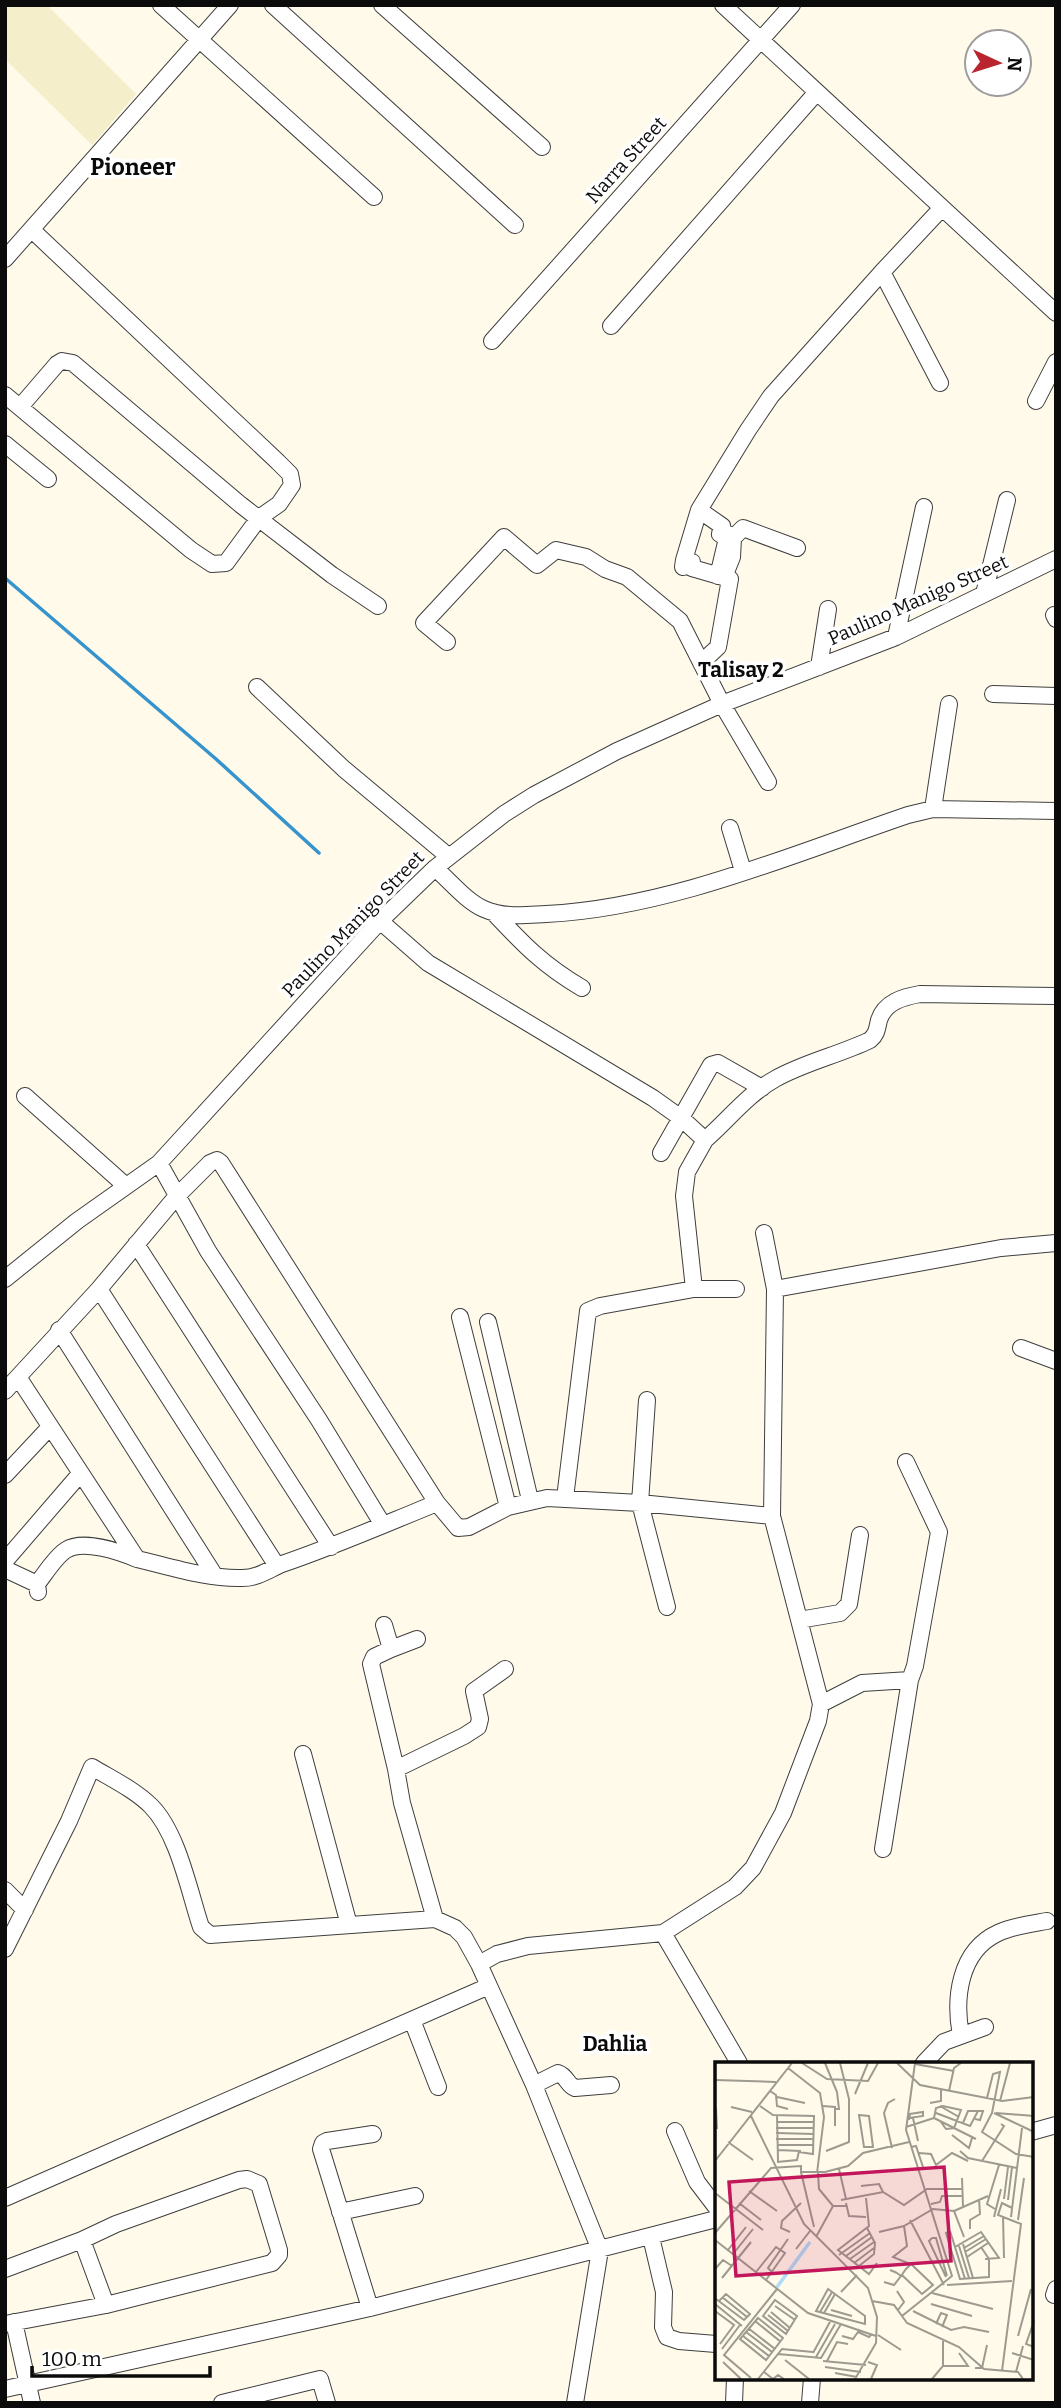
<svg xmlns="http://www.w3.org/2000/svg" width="1061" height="2408" font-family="Bitter,serif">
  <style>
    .farmland { fill: #f4efca }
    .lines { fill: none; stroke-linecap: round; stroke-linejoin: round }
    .stream { stroke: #3593cd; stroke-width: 3.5 }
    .minor-casing { stroke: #3e3e3e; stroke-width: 18 }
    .minor { stroke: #fff; stroke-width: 16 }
    .labels { text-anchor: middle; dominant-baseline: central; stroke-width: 7; stroke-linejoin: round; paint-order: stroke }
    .street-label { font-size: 19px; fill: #0b0b0b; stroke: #fff }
    .neighbourhood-label { font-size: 21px; font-weight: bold; fill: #0b0b0b; stroke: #fff }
    .quarter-label { font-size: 23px; font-weight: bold; fill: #0b0b0b; stroke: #fff }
    .inset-river { fill: none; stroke: #aedcf6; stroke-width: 3.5 }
    .inset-road { fill: none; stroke: #9d9a90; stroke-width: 2 }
    .view { fill: #c2185b; fill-opacity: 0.15; stroke: #c2185b; stroke-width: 3.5 }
    .inset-edge { fill: none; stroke: #0b0b0b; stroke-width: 3.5 }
  </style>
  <rect width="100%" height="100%" fill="#fffae9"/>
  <!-- farmland -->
  <path class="farmland" d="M 5,5 L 47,5 L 136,94 L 92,145 L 5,59 Z"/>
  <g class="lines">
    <!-- stream -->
    <path class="stream" d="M 5,578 L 216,759 L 319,853"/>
    <!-- minor casing -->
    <g class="minor-casing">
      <path id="minor" d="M 161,5 L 374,197
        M 273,5 L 515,225
        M 382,5 L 542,147
        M 723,5 L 1056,313
        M 5,259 L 230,5
        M 882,272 L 940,383
        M 611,326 L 817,92
        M 492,341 L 792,5
        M 5,395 L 191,550 L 212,564 L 226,563 L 259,518 L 279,504 L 292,485 L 290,474 L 278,462 L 32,230
        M 1036,401 L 1056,362
        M 20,407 L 57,364 L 62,361 L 73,363 L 241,505 L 332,575 L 378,606
        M 5,444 L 48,479
        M 699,510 L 748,430 L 771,396 L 882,272 L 941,209
        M 733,538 L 743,528 L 797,548
        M 684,560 L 699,510 L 722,526 L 720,534 L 727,538
        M 683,567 L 684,560 L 692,562 L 692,568 L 730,579 L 718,647 L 701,663
        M 718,576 L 728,534 L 733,538 L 732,557 L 724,577
        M 984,594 L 1007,500
        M 1054,615 L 1056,619
        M 896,637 L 924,507
        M 447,642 L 424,623 L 504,537 L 537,565 L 556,550 L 586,557 L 605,569 L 627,577 L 680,621 L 722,704 L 768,782
        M 819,667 L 828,609
        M 257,687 L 344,769 L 448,856
        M 993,694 L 1056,696
        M 933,809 L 949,704
        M 730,828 L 743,871
        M 435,868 C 450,881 466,901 484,909 C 504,918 525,915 546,914 C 669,908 793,854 908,815 L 933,809 L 1056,811
        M 493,912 C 524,945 543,965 582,988
        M 380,921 L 428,963 L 653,1098 L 681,1118 L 705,1140 L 687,1172 L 684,1196 L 694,1289
        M 25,1096 L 126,1186
        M 705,1140 C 728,1120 748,1094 775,1079 C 805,1062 839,1055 870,1040 C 877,1034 877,1029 879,1020 C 885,1002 903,997 920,994 L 1056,996
        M 661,1153 L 711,1065 L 718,1063 L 762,1088
        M 159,1163 L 208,1251 L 319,1420 L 383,1525
        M 136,1244 L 331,1547
        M 5,1279 L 77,1221 L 159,1163 L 380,921 L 435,868 L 504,814 L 534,795 L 617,751 L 722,704 L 896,637 L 1056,559
        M 99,1289 L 277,1566
        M 775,1289 L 1001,1248 L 1056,1243
        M 460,1317 L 508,1507
        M 488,1322 L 530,1500
        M 59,1330 L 215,1576
        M 1021,1348 L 1056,1361
        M 18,1377 L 137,1559 C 171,1567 207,1579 242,1578 C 258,1578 268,1570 282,1564 C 335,1546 385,1524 437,1503
        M 5,1391 L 99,1289 L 176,1197 L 210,1163 L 217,1160 L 221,1163 L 437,1503 L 458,1528 L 469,1527 L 508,1507 L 547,1498 L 640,1503 L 772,1516
        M 647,1400 L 640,1503 L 667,1607
        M 5,1475 L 50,1427
        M 565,1498 L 588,1311 L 600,1306 L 694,1289 L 736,1289
        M 5,1561 L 80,1474
        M 5,1569 L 37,1584
        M 38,1592 L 37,1584 C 45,1574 55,1557 66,1550 C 83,1539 120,1552 137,1559
        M 799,1620 L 840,1613 L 849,1604 L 860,1535
        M 384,1625 L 391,1649 L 374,1657 L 371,1664 L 396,1769 L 402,1803 L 435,1919
        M 391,1649 L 417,1639
        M 821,1704 L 862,1683 L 910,1680 L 915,1666 L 939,1532 L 906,1462
        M 303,1754 L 349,1925
        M 396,1769 L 464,1736 L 478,1727 L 480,1719 L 474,1691 L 505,1669
        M 883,1849 L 910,1680
        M 5,1890 L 25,1910
        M 5,1949 L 69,1821 L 92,1767 C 112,1779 135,1790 151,1806 C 178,1833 189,1891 201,1927 L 210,1935 L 435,1919 L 455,1928 L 464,1937 L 479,1964 L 534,2085 L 600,2250 L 575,2403
        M 479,1964 L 497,1954 L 528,1946 L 663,1933
        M 412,2020 L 438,2087
        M 961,2035 C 954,1999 959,1951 998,1933 C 1013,1926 1030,1924 1047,1921
        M 739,2063 L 663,1933 L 735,1887 L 753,1868 L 783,1813 L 818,1721 L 821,1704 L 772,1516 L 775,1289 L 764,1233
        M 924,2063 L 944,2042 L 985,2027
        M 534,2085 L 558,2073 C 567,2076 567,2085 575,2088 L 611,2085
        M 675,2131 L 697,2182 L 716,2207
        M 1031,2132 L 1056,2125
        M 5,2198 L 489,1986
        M 340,2212 L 415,2196
        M 651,2237 L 664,2292 L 663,2327 L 667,2337 L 679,2341 L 716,2344
        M 82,2240 L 106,2305
        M 5,2269 L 82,2240 L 116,2224 L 239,2180 L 247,2179 L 259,2184 L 279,2250 L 279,2255 L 272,2263 L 106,2305 L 5,2324
        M 1054,2295 L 1056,2289
        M 370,2308 L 321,2149 L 323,2143 L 327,2141 L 373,2134
        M 14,2322 L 32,2403
        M 5,2389 L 370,2308 L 716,2219
        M 222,2403 L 320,2379 L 327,2403
        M 734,2403 L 735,2378
        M 810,2403 L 812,2378"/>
    </g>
    <!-- minor -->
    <use href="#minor" class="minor"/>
  </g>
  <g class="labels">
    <!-- street labels -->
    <g class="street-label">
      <text transform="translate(626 160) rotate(-48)">Narra Street</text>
      <text transform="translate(918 600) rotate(-24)">Paulino Manigo Street</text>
      <text transform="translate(353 924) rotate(-46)">Paulino Manigo Street</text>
    </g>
    <!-- neighbourhood labels -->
    <g class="neighbourhood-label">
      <text x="741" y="670">Talisay 2</text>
      <text x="615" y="2044">Dahlia</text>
    </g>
    <!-- quarter labels -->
    <g class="quarter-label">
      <text x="133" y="167">Pioneer</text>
    </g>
  </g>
  <!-- overview -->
  <g transform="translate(715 2062)">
    <rect width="318" height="318" fill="#fffae9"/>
    <path class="inset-river" d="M 62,225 L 95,180"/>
    <path class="inset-road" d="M 87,1 L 112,17 L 153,19 L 163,1M 110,1 L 122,30 L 124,47 L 120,47M 182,1 L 205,23 L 287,39 L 319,35M 200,2 L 239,9M 73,6 L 105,31 L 109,55 L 102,111M 0,18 L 61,20M 55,29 L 61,33 L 62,44 L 73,47M 234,29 L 239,6 L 246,1M 140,32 L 153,1M 62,35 L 90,41M 272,36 L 278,12 L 285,10 L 277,51 L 267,70 L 301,92 L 319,95M 285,39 L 295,1M 215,41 L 226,39 L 226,28M 45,44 L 58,53 L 99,54 L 98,92 L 84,90M 108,44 L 120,45 L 120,64M 225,44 L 244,55M 16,45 L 37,50M 1,46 L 2,67M 221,51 L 255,64 L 263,49M 279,51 L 319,70M 281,51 L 319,54M 62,53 L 63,99M 144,53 L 154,54 L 158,85 L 149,85 ZM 36,54 L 89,162 L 153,226 L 162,255 L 161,281 L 140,317M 198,56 L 203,79M 219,56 L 221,46 L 228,44 L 246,48 L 239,66 L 231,67 L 226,60M 219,56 L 261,77M 194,58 L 194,56 L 195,52 L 208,50 L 208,54 L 194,56M 62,60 L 99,60M 248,61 L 253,49 L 268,49 L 265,58 L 260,57M 191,65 L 219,56M 61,66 L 99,66M 61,71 L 99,72M 237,73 L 254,86 L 257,76M 61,77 L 99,77M 13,80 L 38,98M 62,83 L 99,83M 196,85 L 201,84 L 208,105M 177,86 L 169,51 L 173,41 L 180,37M 62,88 L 86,89M 111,89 L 134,80 L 134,37 L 125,1M 245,89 L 253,96 L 302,106M 204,91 L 216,92 L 221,103 L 237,91 L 253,99M 0,99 L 77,1M 267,99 L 289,64 L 286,62M 62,100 L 82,98 L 84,89M 124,107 L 131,137M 86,110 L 99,165M 103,111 L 104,127 L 118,144M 247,116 L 248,144M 146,124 L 164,122 L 168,130M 34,129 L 62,149M 0,131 L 48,168M 151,136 L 154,164 L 123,188 L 154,212 L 162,201M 289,137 L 293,105M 126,138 L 168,130 L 189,143 L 212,127 L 247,127M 293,138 L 297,105M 24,141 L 46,158M 131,141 L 134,154 L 151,155M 216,142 L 225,140 L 227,134 L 247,134M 280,147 L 272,142 L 284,103M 239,149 L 273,134M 288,154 L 289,196M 279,155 L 286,127M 296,155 L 307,66M 195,158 L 229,223M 303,158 L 309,116M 189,164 L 192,184 L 178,195 L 195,202M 255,167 L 255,158 L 265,152 L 264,137M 235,169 L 231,171 L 245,217 L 274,215 L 274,197 L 266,185M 235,169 L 250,217M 75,170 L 66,166 L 67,159 L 86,141M 164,170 L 189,164 L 218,147 L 239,149 L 249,175M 0,171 L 56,106 L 86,104 L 86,110 L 110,110 L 133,104 L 148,91 L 194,80M 101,175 L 118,144 L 132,144M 217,176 L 214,179 L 231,215M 217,176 L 221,176 L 232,214M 0,178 L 93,251 L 161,274M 248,182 L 258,216M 244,184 L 254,216M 240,185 L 266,170 L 284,196 L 270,197M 249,186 L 269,174M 81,187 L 95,169M 13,188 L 31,165M 250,190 L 271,177M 18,192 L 38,167M 124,193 L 155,171M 131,194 L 157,175M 252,195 L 273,181M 135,197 L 159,180M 139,201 L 159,186M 144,204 L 159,192 L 160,181 L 152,166M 0,207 L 8,198 L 17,204M 41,210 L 61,185 L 70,191 L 51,218M 57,210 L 53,206 L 73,177M 7,216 L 36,180M 169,220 L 179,223 L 186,214 L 191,207 L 196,202 L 218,223 L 207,232 L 189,215 L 188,214 L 186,214 L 182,211 L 180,210 L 175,208M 232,223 L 297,219M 113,227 L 150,254 L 150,262 L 101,249 ZM 182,229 L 189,240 L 183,248M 126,230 L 142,213M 217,231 L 278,247M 7,235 L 32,255M 1,237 L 29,258 L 35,252 L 11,232 L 4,239M 60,238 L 82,254 L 71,272 L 48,254 ZM 157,239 L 179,243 L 192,261 L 244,285 L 269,307 L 303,310 L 308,317M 0,242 L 27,264M 216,242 L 257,254M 60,244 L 80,258M 116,248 L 137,254M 0,249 L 19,263 L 5,282M 198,249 L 236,268 L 249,265 L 274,270M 56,250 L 75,266M 105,250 L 117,230M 109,251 L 120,232M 53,253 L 73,269M 187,254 L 237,214 L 191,68 L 200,1M 43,256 L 68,276 L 51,298 L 25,277 ZM 40,259 L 66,280M 319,259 L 311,282 L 319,285M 221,262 L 226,251 L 232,253 L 227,265M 33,266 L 60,287M 31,270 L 57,290M 163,273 L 186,288M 28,274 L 54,294M 127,274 L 138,277 L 143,270 L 154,275 L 157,272M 303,274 L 316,227M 7,287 L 25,263M 98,291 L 116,258M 297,291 L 319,298M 63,292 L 106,296 L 126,262M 101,295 L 120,262M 70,298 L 94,317M 108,299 L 151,303M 112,299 L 122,280 L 133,282M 8,300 L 26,317M 153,300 L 162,303 L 156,317M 228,304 L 253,304 L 244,291M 110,305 L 146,310M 260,306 L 267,306 L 272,283M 287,309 L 306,162 L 283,153 L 287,141 L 297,146M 49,310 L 58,317 L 63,313 L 69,317M 301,310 L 308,284M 120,311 L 142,315M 36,316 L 9,293 L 62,227M 43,317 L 67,287 L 98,290M 217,317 L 228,304 L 228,279"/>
    <path class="view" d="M 229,105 L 236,199 L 21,214 L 14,120 Z"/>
    <rect width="318" height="318" class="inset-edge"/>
  </g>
  <!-- border -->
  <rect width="1061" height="2408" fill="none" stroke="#0b0b0b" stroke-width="14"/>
  <!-- north arrow -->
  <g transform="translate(998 63) rotate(94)"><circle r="33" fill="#ffffff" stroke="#9d9d9d" stroke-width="2"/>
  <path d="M0-5L12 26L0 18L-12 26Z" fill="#ba242e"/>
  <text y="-10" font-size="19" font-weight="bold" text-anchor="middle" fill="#0b0b0b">N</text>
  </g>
  <!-- scale -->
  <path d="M32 2366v10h178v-10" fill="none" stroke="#0b0b0b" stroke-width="3.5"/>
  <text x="42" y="2366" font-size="21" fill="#0b0b0b" stroke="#ffffff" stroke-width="5" paint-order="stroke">100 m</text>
</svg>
